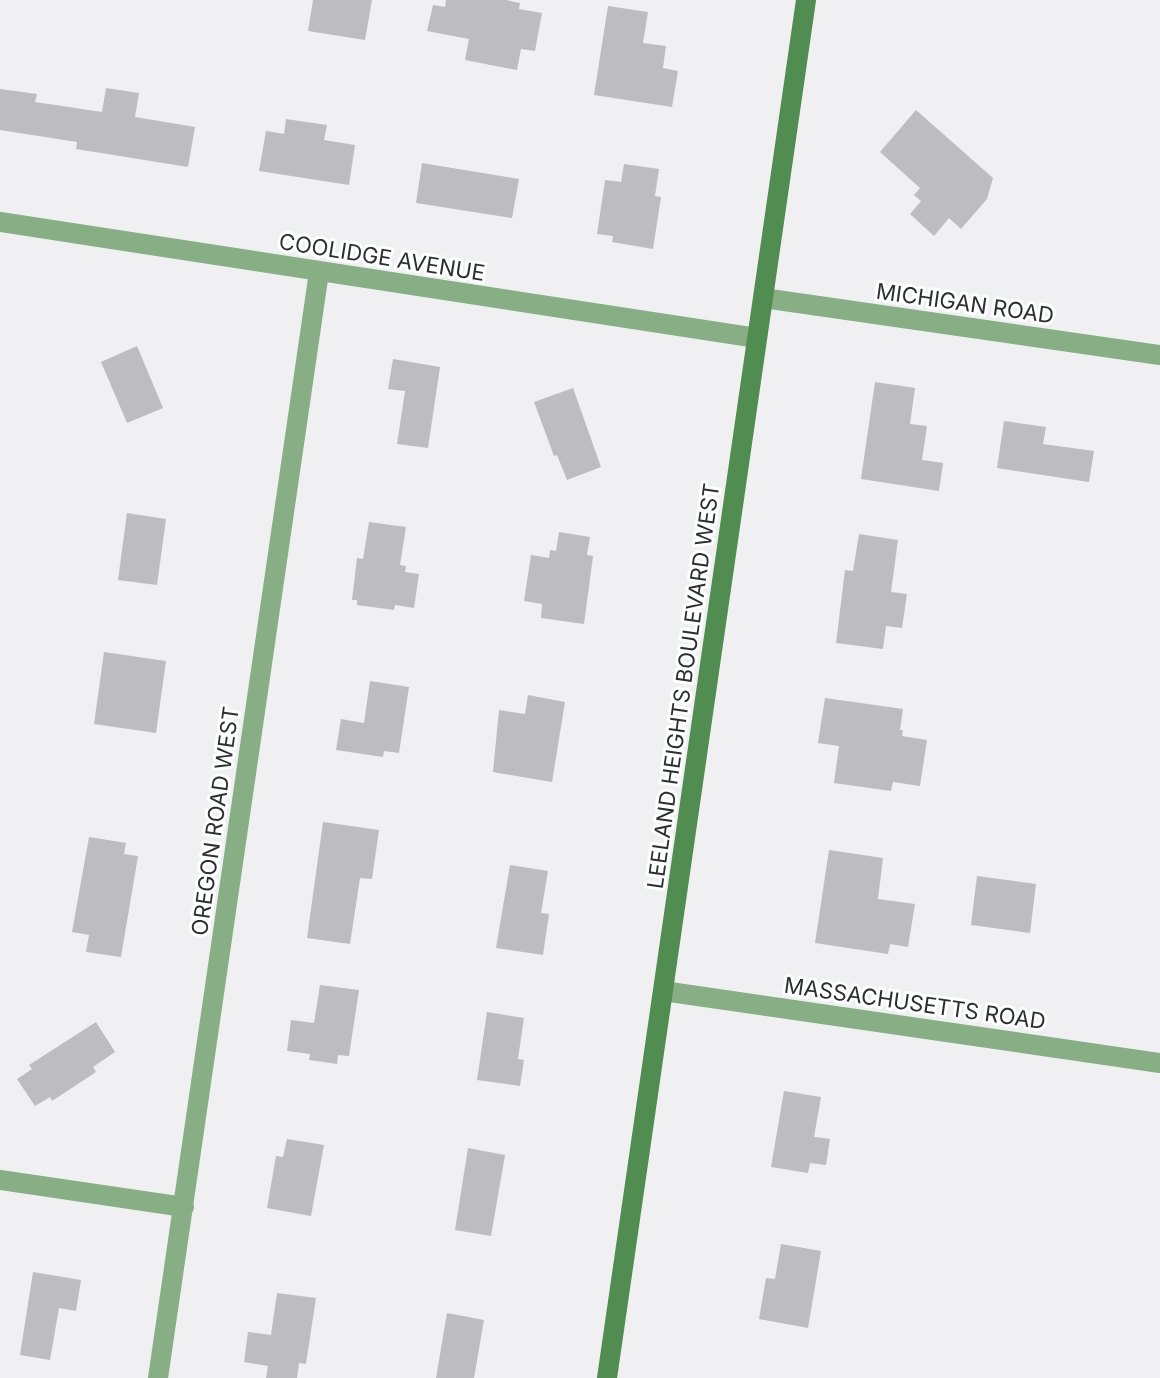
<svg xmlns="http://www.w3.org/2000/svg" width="1160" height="1378" font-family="Inter,sans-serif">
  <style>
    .building { fill: #bdbdc0 }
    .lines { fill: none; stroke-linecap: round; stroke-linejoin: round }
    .minor { stroke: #87ae85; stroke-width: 20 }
    .secondary { stroke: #518d50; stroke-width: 20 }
    .labels { text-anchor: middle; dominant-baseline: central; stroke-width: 6; stroke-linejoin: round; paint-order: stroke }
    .street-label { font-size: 22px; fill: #2e2e2f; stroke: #fdfeff }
  </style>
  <rect width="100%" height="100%" fill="#f0f0f3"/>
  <!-- building -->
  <path class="building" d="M 313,0 L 372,0 L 365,40 L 308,31 Z
    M 446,0 L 506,0 L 520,3 L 519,9 L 542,13 L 535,51 L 521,49 L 517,70 L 465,60 L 469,39 L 427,31 L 433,5 L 445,7 Z
    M 608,6 L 648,12 L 643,43 L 666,46 L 663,68 L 678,71 L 672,107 L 594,95 Z
    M 106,88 L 139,93 L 135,117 L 195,127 L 188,167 L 76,149 L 77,142 L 0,130 L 0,89 L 37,94 L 35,102 L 102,112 Z
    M 916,110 L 993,178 L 987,199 L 961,229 L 949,218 L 934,236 L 910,214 L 921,201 L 914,195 L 920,188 L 880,152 Z
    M 286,119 L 327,125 L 324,140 L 355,145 L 349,185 L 259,171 L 266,131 L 284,134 Z
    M 422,163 L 519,179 L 512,218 L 416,203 Z
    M 624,164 L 659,169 L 655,196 L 661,197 L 653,249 L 612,242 L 613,236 L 597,234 L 605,180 L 621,182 Z
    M 137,346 L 163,408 L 127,423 L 101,362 Z
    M 393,359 L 440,367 L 428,448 L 397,444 L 405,391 L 388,389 Z
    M 875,382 L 915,388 L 910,424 L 927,426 L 922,460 L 943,463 L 939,491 L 861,479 Z
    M 573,388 L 601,467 L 567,480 L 557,455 L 554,456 L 534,402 Z
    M 1004,421 L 1046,427 L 1043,444 L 1094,451 L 1089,482 L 997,468 Z
    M 127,513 L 166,519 L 157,585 L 118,580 Z
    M 369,522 L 406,527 L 400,565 L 406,566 L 405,572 L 419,574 L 414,608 L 395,605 L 394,610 L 357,605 L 357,600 L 352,600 L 357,558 L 363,559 Z
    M 559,532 L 590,537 L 587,555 L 593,556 L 584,624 L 541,618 L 542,604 L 524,601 L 531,555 L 549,558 L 550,550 L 556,551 Z
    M 859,534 L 898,540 L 891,592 L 907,594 L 902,628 L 886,626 L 883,649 L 836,643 L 845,570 L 853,571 Z
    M 104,652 L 166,661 L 156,733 L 94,724 Z
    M 370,681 L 409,687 L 399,753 L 384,751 L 383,757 L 336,750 L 341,719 L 364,723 Z
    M 528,695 L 565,702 L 552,782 L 493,772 L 499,710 L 525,714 Z
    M 825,698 L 903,709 L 900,730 L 903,730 L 902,736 L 927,740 L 920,786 L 893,782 L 891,791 L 834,783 L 839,746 L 818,743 Z
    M 323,822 L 379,830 L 372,879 L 360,878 L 350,944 L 307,938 Z
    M 89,837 L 126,843 L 124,854 L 138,856 L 121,957 L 86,952 L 89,935 L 72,932 Z
    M 829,850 L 883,858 L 878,899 L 915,904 L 908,947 L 890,944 L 888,954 L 815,943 Z
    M 510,865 L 548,871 L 541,913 L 549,914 L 543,955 L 496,948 Z
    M 977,876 L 1036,884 L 1030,933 L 971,925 Z
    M 320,985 L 359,990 L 349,1056 L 338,1055 L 337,1064 L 309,1060 L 310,1054 L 287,1051 L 291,1020 L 314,1023 Z
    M 487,1012 L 524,1018 L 518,1059 L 524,1060 L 520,1086 L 477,1080 Z
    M 96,1022 L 115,1052 L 93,1067 L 96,1072 L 52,1101 L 50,1097 L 35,1106 L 17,1079 L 32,1069 L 29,1065 Z
    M 784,1091 L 821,1097 L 814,1137 L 830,1139 L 826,1165 L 810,1163 L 808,1173 L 771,1167 Z
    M 287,1139 L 324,1145 L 311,1216 L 267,1208 L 276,1156 L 283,1157 Z
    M 468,1148 L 505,1155 L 491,1236 L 455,1230 Z
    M 781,1244 L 821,1251 L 808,1328 L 759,1319 L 766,1278 L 775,1279 Z
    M 33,1272 L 81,1280 L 76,1311 L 59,1308 L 50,1360 L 20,1355 Z
    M 277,1293 L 316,1298 L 306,1364 L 299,1363 L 297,1378 L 266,1378 L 268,1366 L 244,1362 L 248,1332 L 271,1335 Z
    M 447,1313 L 484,1320 L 474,1378 L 436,1378 Z"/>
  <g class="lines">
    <!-- minor -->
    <path class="minor" d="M 0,222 L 757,338
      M 763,298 L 1160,355
      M 663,991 L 1160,1063
      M 0,1180 L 184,1207
      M 158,1378 L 319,272"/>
    <!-- secondary -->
    <path class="secondary" d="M 607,1378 L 806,0"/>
  </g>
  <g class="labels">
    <!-- street labels -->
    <g class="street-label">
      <text transform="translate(382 257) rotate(9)">COOLIDGE AVENUE</text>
      <text transform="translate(965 303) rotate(8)">MICHIGAN ROAD</text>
      <text transform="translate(683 686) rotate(-82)">LEELAND HEIGHTS BOULEVARD WEST</text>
      <text transform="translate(215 821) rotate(-82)">OREGON ROAD WEST</text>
      <text transform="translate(915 1003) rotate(8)">MASSACHUSETTS ROAD</text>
    </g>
  </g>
</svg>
